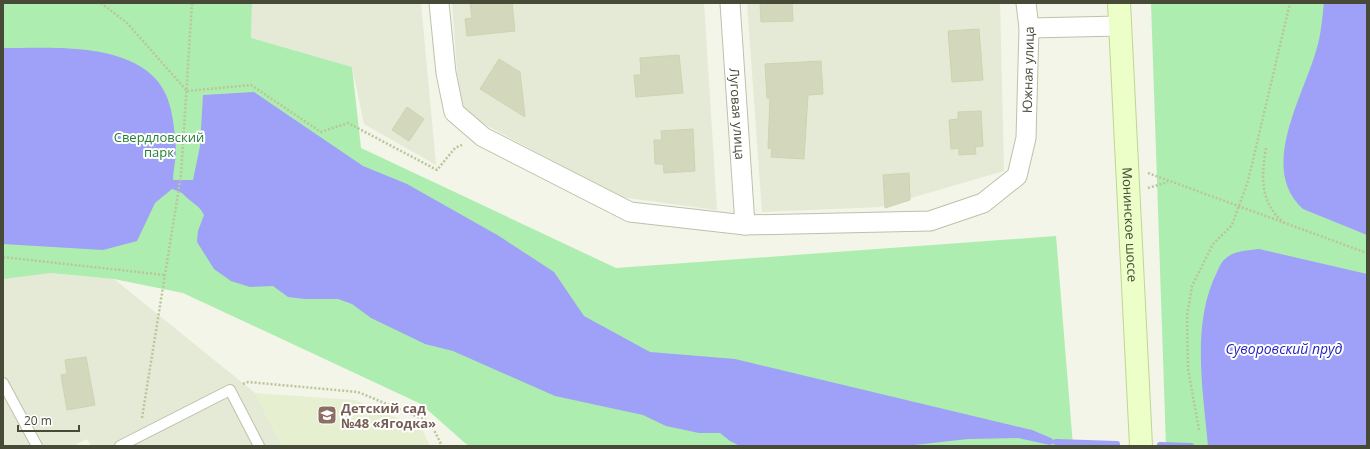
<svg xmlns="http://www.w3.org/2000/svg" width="1370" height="449" font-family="'Open Sans',sans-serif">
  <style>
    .residential { fill: #e4ead6 }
    .education { fill: #e6f0d1 }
    .green { fill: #adedaf }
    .water { fill: #9fa0f7 }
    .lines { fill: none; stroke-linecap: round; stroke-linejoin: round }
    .stream { stroke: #9fa0f7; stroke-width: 6 }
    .building { fill: #d3d8bc; stroke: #ccd4af }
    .service-casing { stroke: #bcc2a9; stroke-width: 12 }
    .minor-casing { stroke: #bcc2a9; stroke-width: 21 }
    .secondary-casing { stroke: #c0d692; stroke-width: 24 }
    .path { stroke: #bbc599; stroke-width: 2.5; stroke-dasharray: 2 2; stroke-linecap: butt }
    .service { stroke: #fff; stroke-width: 10 }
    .minor { stroke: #fff; stroke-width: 19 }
    .secondary { stroke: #ecffc8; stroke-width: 22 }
    .labels { text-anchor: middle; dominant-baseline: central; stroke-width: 4; stroke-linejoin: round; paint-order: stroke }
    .street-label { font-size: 13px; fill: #464a36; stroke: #fff }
    .park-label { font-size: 13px; fill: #238136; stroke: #fff }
    .education-label { font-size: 13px; font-weight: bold; fill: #785e54; stroke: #fff; text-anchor: start }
    .water-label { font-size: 14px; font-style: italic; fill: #2524c0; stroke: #fff }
  </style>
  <rect width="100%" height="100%" fill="#f2f5e8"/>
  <!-- residential -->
  <path class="residential" d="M 252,3 L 421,3 L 436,165 L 364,124 L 352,67 L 251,38 Z
    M 452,3 L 704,3 L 717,210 L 620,197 L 460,111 Z
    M 747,3 L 1000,3 L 1004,171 L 880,207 L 762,212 Z
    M 3,269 L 114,279 L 255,393 L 282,446 L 91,446 L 87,439 L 73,446 L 3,446 Z"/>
  <!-- education -->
  <path class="education" d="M 255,393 L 355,400 L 422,429 L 430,446 L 282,446 Z"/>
  <!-- green -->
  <path class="green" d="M 3,3 L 252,3 L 251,38 L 352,67 L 361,148 L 616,268 L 1056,236 L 1073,446 L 471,446 L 466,444 L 421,404 L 183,293 L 114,279 L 50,273 L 3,279 Z
    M 1151,3 L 1367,3 L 1367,446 L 1166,446 Z"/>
  <!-- water -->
  <path class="water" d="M 1324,3 L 1367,3 L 1367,235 L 1303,209 C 1258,169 1303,97 1316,51 C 1321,36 1322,19 1324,3 Z
    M 3,48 C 57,48 157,39 171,110 C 174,123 175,137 176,150 C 176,160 173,170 173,180 L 193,180 L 200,146 L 203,95 L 254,92 L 363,166 L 407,184 L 499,236 L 554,272 L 584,316 L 650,352 L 735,359 L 1032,430 L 1051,438 L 1056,442 L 1050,445 L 1018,438 L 968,439 L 905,446 L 740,446 L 730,441 L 720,433 L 699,433 L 666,426 L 643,415 L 555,396 L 453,351 L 425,344 L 371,318 L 352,304 L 338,299 L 305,299 L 288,297 L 273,286 L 250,287 L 231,281 L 214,269 L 197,242 L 198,231 L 204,215 C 199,206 198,207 191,201 C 182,194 185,193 172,189 L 155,203 L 137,241 L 103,250 L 3,244 Z
    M 1259,249 L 1367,274 L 1367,446 L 1208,446 C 1203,390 1191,324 1217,272 C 1219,268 1221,262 1225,259 C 1235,250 1246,251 1259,249 Z"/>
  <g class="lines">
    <!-- stream -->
    <path class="stream" d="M 1056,442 L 1117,444
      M 1160,445 L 1191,446"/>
  </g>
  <!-- building -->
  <path class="building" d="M 470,3 L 512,3 L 515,31 L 467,36 L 465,19 L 472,18 Z
    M 760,3 L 792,3 L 793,21 L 761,22 Z
    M 979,29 L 983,80 L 952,82 L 948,31 Z
    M 679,55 L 683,93 L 636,97 L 634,75 L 641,75 L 640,58 Z
    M 499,59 L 520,72 L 525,117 L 480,89 Z
    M 821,61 L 823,94 L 808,95 L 804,159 L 771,157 L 772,149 L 768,148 L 770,98 L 767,98 L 765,64 Z
    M 407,107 L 424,119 L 409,141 L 392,130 Z
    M 981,111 L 983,146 L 975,147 L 976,154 L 959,155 L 959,148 L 951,149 L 949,120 L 958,119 L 958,112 Z
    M 693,129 L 695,171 L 664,173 L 663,164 L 655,164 L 654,140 L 662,140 L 661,131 Z
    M 909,173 L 910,200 L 885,208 L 883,175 Z
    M 86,357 L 95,405 L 67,410 L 61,375 L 67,374 L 65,360 Z"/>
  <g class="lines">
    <!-- service casing -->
    <g class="service-casing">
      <path id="service" d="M 3,383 L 37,446
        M 120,446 L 230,390 L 259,446"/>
    </g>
    <!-- minor casing -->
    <g class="minor-casing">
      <g id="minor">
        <path id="s1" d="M 439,3 L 446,73 L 454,112 L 483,137 L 630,212 L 745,225 L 930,221 L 983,203 L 1017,176 L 1026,138 L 1029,28 L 1026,3"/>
        <path id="s2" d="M 730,3 L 745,225"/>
        <path d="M 1029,28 L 1120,26"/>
      </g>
    </g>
    <!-- secondary casing -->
    <g class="secondary-casing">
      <g id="secondary">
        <path id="s3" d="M 1119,3 L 1141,446"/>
      </g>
    </g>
    <!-- path -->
    <path class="path" d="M 101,3 L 127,23 L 187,91
      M 187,91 L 251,85 L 321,132 L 348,123 L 437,170 L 455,148 L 462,145
      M 1266,148 C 1261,177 1260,203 1284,223
      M 1148,173 L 1367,253
      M 1148,188 L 1168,182
      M 3,257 L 165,275
      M 243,384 L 248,382 L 358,392 L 430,422 L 442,446
      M 142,418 L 181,175 L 192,3
      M 1199,430 L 1188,369 L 1187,316 L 1192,286 L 1213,244 L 1232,225 L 1248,181 L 1290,3"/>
    <!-- service -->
    <use href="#service" class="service"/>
    <!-- minor -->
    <use href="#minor" class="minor"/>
    <!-- secondary -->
    <use href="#secondary" class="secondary"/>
  </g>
  <!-- icons -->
  <defs>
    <g id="school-square" transform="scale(1)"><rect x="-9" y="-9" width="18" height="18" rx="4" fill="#8d6e63" stroke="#fff"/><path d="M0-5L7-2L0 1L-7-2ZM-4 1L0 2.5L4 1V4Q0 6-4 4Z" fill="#fff"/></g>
  </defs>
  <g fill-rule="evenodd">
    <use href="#school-square" x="327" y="415"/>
  </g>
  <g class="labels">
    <!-- street labels -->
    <g class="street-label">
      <text stroke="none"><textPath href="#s1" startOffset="821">Южная улица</textPath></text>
      <text stroke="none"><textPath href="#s2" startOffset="111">Луговая улица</textPath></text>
      <text stroke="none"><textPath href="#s3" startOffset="222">Монинское шоссе</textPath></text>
    </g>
    <!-- park labels -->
    <g class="park-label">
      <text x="159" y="137">Свердловский<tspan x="159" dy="15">парк</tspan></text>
    </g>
    <!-- education labels -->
    <g class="education-label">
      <text x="341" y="408">Детский сад<tspan x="341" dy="15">№48 «Ягодка»</tspan></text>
    </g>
    <!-- water labels -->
    <g class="water-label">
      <text x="1284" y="348">Суворовский пруд</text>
    </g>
  </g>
  <!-- border -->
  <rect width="1370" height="449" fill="none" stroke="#464a36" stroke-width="8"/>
  <!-- scale -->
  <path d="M18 425v6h61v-6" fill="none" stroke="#464a36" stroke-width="2"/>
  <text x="24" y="425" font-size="12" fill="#464a36" stroke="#ffffff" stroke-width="3" paint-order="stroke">20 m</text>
</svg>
